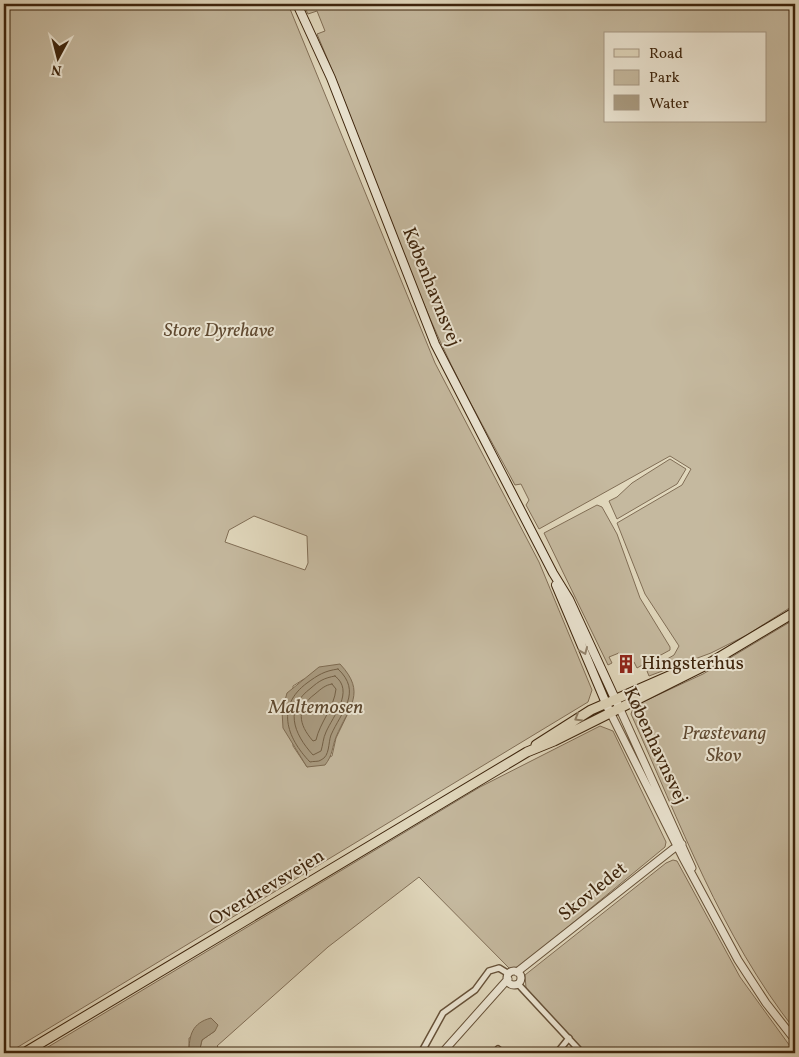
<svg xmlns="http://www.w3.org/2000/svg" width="799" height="1057" font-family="Vollkorn,serif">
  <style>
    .green { fill: #c5b99f; stroke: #816e56; fill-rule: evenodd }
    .water { fill: #a99b81; stroke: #7e6b52 }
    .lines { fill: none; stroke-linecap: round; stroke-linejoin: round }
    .shore { stroke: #736046; stroke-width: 1 }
    .minor-casing { stroke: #665138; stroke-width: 8 }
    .tertiary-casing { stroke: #665138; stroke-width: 9 }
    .secondary-casing { stroke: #3d240c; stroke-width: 10 }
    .primary-casing { stroke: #3d240c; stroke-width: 11 }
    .minor { stroke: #ece6d4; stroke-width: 5 }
    .tertiary { stroke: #ece6d4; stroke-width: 7 }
    .secondary { stroke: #ece6d4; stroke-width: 8 }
    .primary { stroke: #e1d8bd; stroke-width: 9 }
    .oneway { stroke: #948570 }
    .oneway2 { stroke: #8f7e64 }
    .labels { text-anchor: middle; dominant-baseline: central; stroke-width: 4; stroke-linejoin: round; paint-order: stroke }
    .street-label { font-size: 19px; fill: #3d240c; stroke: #ece6d4 }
    .park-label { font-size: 19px; font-style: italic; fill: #5f4931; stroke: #ece6d4 }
    .poi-label { font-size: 19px; fill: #3d240c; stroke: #ece6d4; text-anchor: start }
    .water-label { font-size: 20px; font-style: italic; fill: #5d482f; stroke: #ece6d4 }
  </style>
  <rect width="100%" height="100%" fill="#e1d8bd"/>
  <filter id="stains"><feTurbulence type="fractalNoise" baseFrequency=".004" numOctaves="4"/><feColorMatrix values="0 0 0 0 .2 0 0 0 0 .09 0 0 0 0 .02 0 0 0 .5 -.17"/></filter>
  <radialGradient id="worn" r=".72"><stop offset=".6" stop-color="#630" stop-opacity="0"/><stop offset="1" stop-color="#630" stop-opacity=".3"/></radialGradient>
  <!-- green -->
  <path class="green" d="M 4,4 L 288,4 L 435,363 L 539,562 L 592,690 L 588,702 L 8,1053 L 4,1053 ZM 254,516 L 307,536 L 308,563 L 305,570 L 225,542 L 229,530 ZM 304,679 L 352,705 L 336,738 L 332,756 L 307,767 L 293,746 L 293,686 Z
    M 303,4 L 795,4 L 795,604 L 791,607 L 747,635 L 711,653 L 649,676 L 647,671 L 674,655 L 679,646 L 645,594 L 617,523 L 682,485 L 691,469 L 670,456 L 539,529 L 526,505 L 529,500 L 521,484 L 515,485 C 486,431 456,379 432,323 C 390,228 358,129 317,34 L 325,31 L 317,11 L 308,14 ZM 605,34 L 765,34 L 765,121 L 605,121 Z
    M 670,459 L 686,469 L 677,484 L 617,519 L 609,501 L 617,497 L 632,483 Z
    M 597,505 L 602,507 L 617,534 L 640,598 L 670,647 L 670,650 L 637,668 L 634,662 L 631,663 L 627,658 L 621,658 L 619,653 L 609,657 L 612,663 L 608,665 L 544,533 Z
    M 795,619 L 795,1030 C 721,936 680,822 631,714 L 634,706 L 703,674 Z
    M 600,726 L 613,731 L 666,842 L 665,847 L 518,968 L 509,968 L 419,877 L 328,947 L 217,1046 L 224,1053 L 199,1053 L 202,1040 L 215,1031 L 189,1038 L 189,1053 L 38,1053 L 480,787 Z
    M 673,860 L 677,861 L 740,977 L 795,1053 L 586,1053 L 526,988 L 525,975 L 666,863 Z"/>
  <!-- water -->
  <path class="water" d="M 340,664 C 367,693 349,706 336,737 C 332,747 333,755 325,765 L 307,767 L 283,728 L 282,711 L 287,693 L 319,667 Z
    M 211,1018 L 218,1025 L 215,1031 L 202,1040 L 199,1053 L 189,1053 C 189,1035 192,1023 211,1018 Z"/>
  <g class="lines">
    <!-- shore -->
    <path class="shore" d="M 338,669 C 363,692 341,712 331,735 C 328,743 330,756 321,760 C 319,762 313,761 310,762 C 286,737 276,706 307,683 C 318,675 324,671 338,669 Z
      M 335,676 C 355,691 333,716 326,732 C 323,738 323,745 321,751 L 313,755 C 293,733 284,708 311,688 C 319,681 324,678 335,676 Z
      M 332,684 L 336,689 C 334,708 320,722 316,740 L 313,741 C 298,724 296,708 315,694 C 321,689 325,685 332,684 Z"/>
    <!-- minor casing -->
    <g class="minor-casing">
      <path id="minor" d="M 518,984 L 582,1053
        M 498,1049 L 503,1053
        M 421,1053 L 443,1013 L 475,990 L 489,971 L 499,968 L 509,974
        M 557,1053 L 569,1038"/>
    </g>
    <!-- tertiary casing -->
    <g class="tertiary-casing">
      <path id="tertiary" d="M 619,707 L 692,868
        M 610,712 L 682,856 L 738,960 L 766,1003 L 795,1040
        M507 978a7 7 0 1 1 14 0a7 7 0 1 1-14 0Z
        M 517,972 L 673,849 L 682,844
        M 442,1053 L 508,979"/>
    </g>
    <!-- secondary casing -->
    <g class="secondary-casing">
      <path id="secondary" d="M 297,4 L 331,78 L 435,344 L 553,573 L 569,599 L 617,703
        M 556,585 L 608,708"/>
    </g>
    <!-- primary casing -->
    <g class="primary-casing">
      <path id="primary" d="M 536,745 L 591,710 L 694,665
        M 24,1053 L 527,752 L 554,741 L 708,664 L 795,612"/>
    </g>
    <!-- minor -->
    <use href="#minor" class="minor"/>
    <!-- tertiary -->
    <use href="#tertiary" class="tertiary"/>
    <!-- secondary -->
    <use href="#secondary" class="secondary"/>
    <!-- primary -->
    <use href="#primary" class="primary"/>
  </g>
  <!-- one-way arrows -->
  <defs><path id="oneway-chevron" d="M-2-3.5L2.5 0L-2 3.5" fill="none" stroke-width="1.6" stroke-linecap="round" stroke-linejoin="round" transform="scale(1.25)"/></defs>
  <use class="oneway" href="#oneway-chevron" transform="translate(584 651) rotate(67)"/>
  <use class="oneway2" href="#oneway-chevron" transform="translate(578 718) rotate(149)"/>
  <!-- icons -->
  <defs>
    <g id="building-bare" transform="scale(1.5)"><path d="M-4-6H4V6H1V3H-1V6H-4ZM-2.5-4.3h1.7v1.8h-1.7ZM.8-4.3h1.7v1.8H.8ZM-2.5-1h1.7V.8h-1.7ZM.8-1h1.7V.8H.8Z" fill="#8f2418" stroke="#ece6d4" stroke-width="2.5" paint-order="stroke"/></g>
  </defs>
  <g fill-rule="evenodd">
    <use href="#building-bare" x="626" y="664"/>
  </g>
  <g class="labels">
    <!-- street labels -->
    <g class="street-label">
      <text transform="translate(431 287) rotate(68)">Københavnsvej</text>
      <text transform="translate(655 746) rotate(65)">Københavnsvej</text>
      <text transform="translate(267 888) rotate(-31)">Overdrevsvejen</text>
      <text transform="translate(593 892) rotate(-39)">Skovledet</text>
    </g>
    <!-- park labels -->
    <g class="park-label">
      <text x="219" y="331">Store Dyrehave</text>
      <text x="724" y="734">Præstevang<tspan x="724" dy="22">Skov</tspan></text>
    </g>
    <!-- poi labels -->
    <g class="poi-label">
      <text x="641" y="664">Hingsterhus</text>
    </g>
    <!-- water labels -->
    <g class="water-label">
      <text x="316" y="708">Maltemosen</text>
    </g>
  </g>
  <!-- margin -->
  <rect width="799" height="1057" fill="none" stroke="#e1d8bd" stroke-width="20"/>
  <rect x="5" y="5" width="789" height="1047" fill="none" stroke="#3d240c" stroke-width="2.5"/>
  <rect x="10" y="10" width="779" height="1037" fill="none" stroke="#3d240c"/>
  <!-- legend -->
  <rect x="604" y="32" width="162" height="90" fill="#ece6d4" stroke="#a69884"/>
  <rect x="614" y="49" width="25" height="8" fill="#e1d8bd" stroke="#a69884"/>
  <text x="649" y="58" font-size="15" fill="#3d240c">Road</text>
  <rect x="614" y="70" width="25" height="15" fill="#c5b99f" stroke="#a69884"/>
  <text x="649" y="82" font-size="15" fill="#3d240c">Park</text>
  <rect x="614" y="95" width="25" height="15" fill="#a99b81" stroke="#a69884"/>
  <text x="649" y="108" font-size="15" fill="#3d240c">Water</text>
  <!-- north arrow -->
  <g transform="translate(58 58) rotate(187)" stroke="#ece6d4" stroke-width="4" paint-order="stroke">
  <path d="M0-4L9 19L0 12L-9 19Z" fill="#3d240c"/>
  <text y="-8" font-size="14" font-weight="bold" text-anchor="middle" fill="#3d240c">N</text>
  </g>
  <rect width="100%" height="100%" filter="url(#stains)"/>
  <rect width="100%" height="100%" fill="url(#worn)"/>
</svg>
